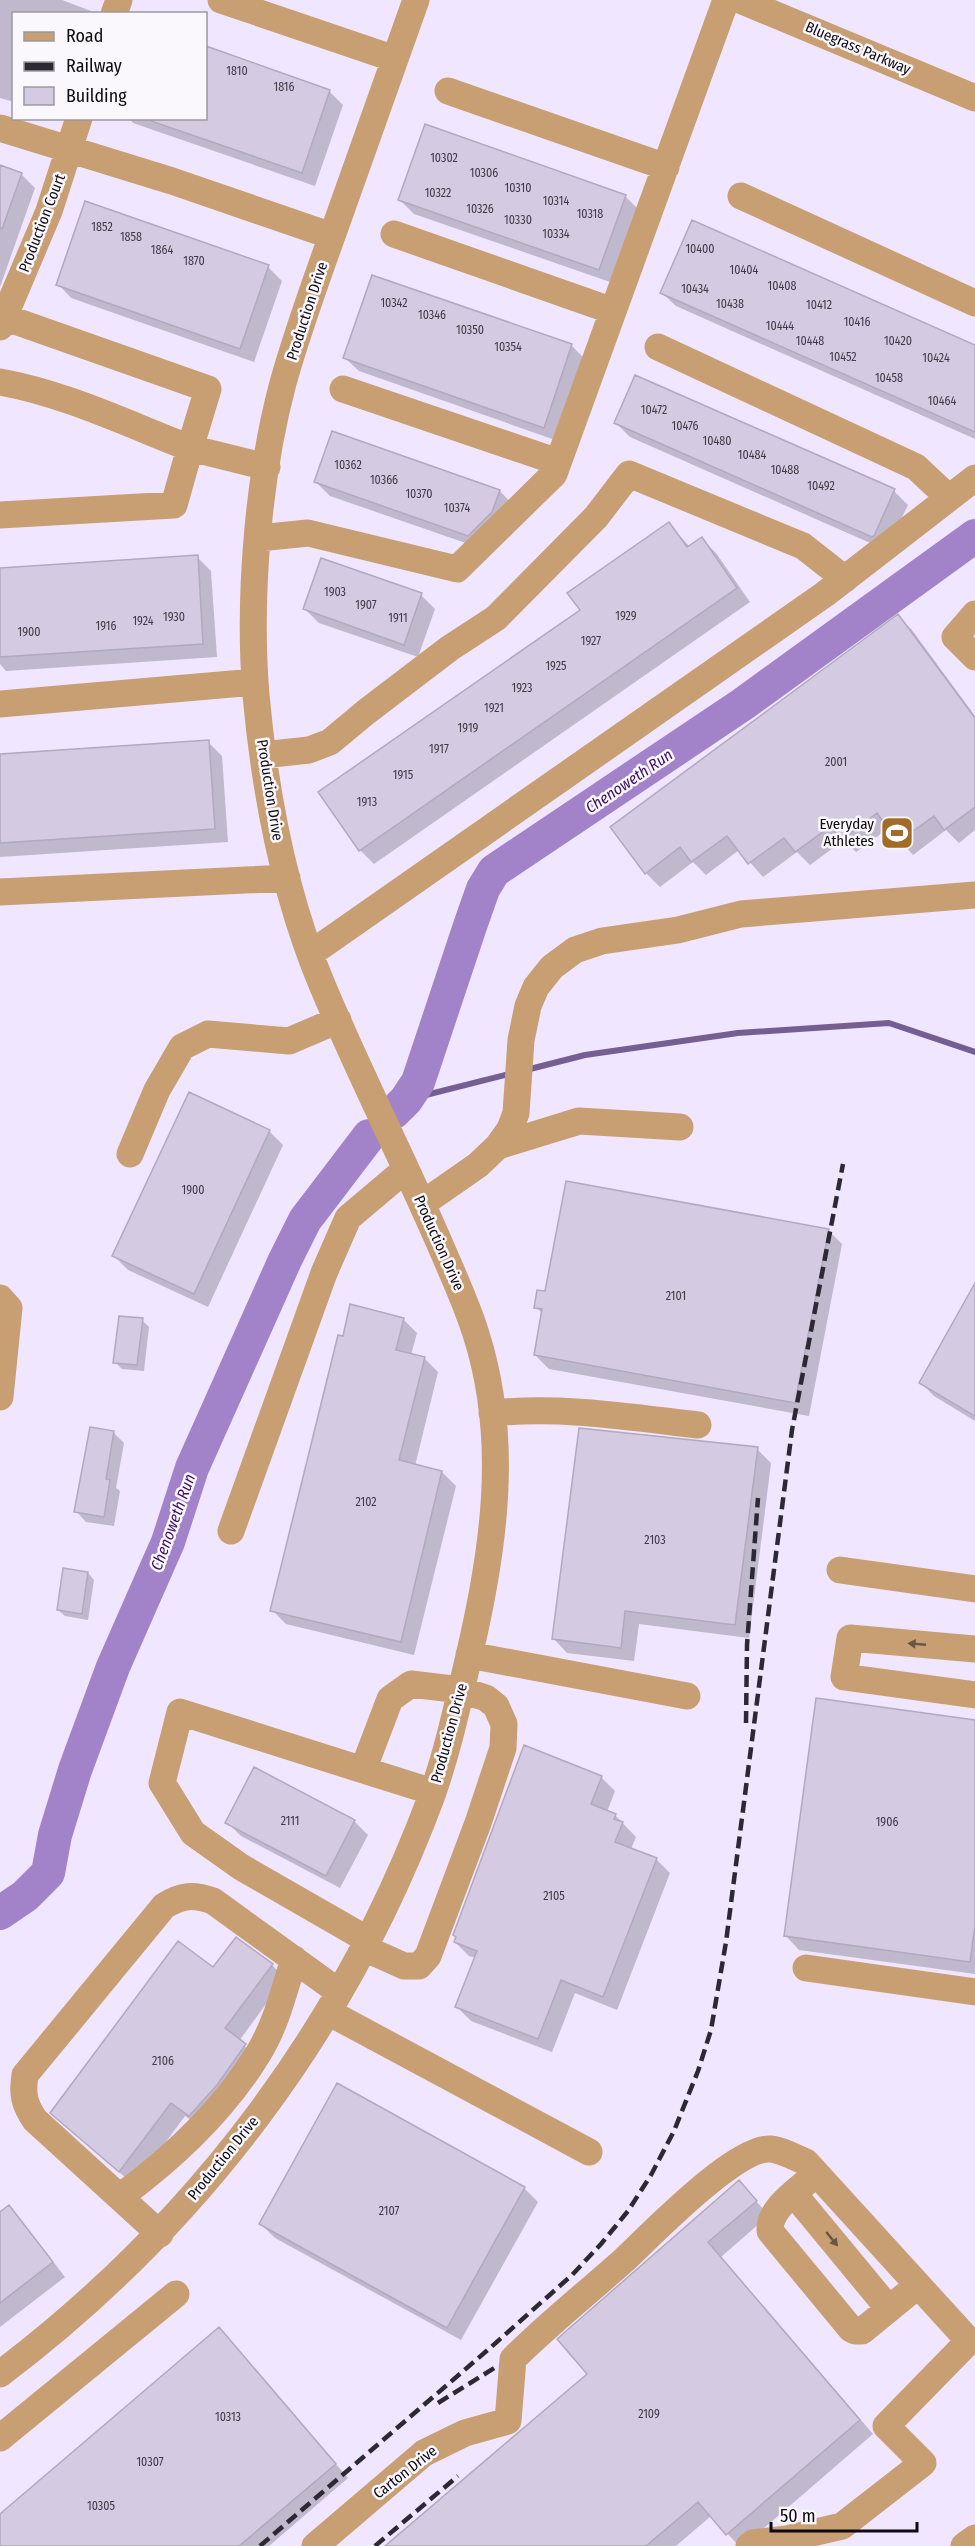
<svg xmlns="http://www.w3.org/2000/svg" width="975" height="2546" font-family="'Fira Sans Condensed',sans-serif">
  <style>
    .shadow { fill: #0003 }
    .lines { fill: none; stroke-linecap: round; stroke-linejoin: round }
    .stream { stroke: #755e92; stroke-width: 6 }
    .river { stroke: #a282c9; stroke-width: 34 }
    .building { fill: #d4cae2; stroke: #b2a8bf; stroke-width: 1.5 }
    .minor { stroke: #c89e73; stroke-width: 27 }
    .rail { stroke: #2d2934; stroke-width: 4.5; stroke-dasharray: 12 6; stroke-linecap: butt }
    .oneway { fill: #6a5442 }
    .labels { text-anchor: middle; dominant-baseline: central; stroke-width: 5; stroke-linejoin: round; paint-order: stroke }
    .number-label { font-size: 12px; fill: #3f3a46 }
    .street-label { font-size: 15px; fill: #0d0a12; stroke: #faf8fd }
    .poi-label { font-size: 15px; fill: #0d0a12; stroke: #faf8fd; text-anchor: end }
    .water-label { font-size: 16px; font-style: italic; fill: #3e0d64; stroke: #faf8fd }
  </style>
  <rect width="100%" height="100%" fill="#f0e6ff"/>
  <!-- shadow -->
  <path class="shadow" d="M 0,0 L 62,0 L 99,14 L 14,14 L 14,102 L 0,98 Z
    M 206,48 L 329,91 L 343,105 L 315,186 L 133,123 L 129,118 L 206,118 Z
    M 0,166 L 21,174 L 35,188 L 0,287 Z
    M 625,196 L 639,210 L 613,283 L 414,214 L 400,200 Z
    M 268,267 L 282,281 L 254,362 L 71,298 L 58,284 Z
    M 373,277 L 572,346 L 586,360 L 558,441 L 359,371 L 345,358 Z
    M 662,293 L 975,347 L 975,439 L 676,306 Z
    M 616,423 L 894,491 L 908,505 L 886,550 L 630,437 Z
    M 316,482 L 500,491 L 513,505 L 483,549 L 330,496 Z
    M 669,524 L 690,547 L 702,539 L 716,553 L 750,602 L 374,864 L 360,850 L 582,611 Z
    M 197,557 L 211,571 L 217,657 L 6,671 L 0,664 L 0,569 Z
    M 421,595 L 435,609 L 418,657 L 319,623 L 305,609 Z
    M 898,616 L 912,630 L 975,716 L 975,830 L 959,843 L 946,830 L 913,855 L 889,828 L 856,852 L 844,840 L 810,865 L 797,852 L 763,877 L 739,850 L 706,875 L 693,862 L 660,887 L 646,873 L 612,827 Z
    M 208,742 L 222,756 L 228,842 L 0,857 L 0,755 Z
    M 269,1131 L 283,1145 L 208,1307 L 128,1270 L 114,1256 Z
    M 828,1230 L 842,1244 L 809,1416 L 549,1369 L 535,1355 L 543,1314 L 536,1307 L 547,1293 Z
    M 975,1289 L 975,1421 L 934,1396 L 921,1383 Z
    M 403,1319 L 417,1333 L 411,1355 L 424,1358 L 438,1372 L 415,1466 L 442,1472 L 456,1486 L 414,1655 L 286,1624 L 272,1610 L 344,1338 Z
    M 142,1320 L 149,1327 L 144,1371 L 122,1369 L 115,1362 Z
    M 114,1433 L 124,1443 L 116,1488 L 120,1491 L 114,1526 L 86,1522 L 76,1511 Z
    M 757,1449 L 771,1463 L 749,1638 L 639,1624 L 634,1661 L 567,1653 L 554,1639 Z
    M 88,1573 L 94,1580 L 88,1620 L 65,1616 L 58,1610 Z
    M 975,1722 L 975,1974 L 799,1950 L 786,1936 Z
    M 601,1777 L 615,1791 L 607,1812 L 615,1815 L 636,1837 L 631,1849 L 656,1859 L 670,1873 L 617,2010 L 575,1993 L 552,2052 L 471,2021 L 457,2007 L 476,1958 L 469,1956 L 455,1942 Z
    M 354,1821 L 368,1835 L 340,1888 L 241,1836 L 227,1822 Z
    M 272,1965 L 285,1978 L 239,2041 L 258,2059 L 204,2129 L 185,2116 L 134,2185 L 66,2126 L 214,1969 Z
    M 739,2183 L 769,2215 L 721,2257 L 873,2434 L 743,2546 L 739,2546 L 711,2516 L 676,2546 L 388,2546 L 589,2374 Z
    M 524,2188 L 538,2202 L 461,2340 L 275,2238 L 261,2224 Z
    M 9,2207 L 22,2221 L 65,2277 L 0,2327 L 0,2214 Z
    M 219,2330 L 348,2478 L 269,2546 L 0,2546 L 0,2516 Z"/>
  <g class="lines">
    <!-- stream -->
    <path class="stream" d="M 526,1070 L 585,1055 L 738,1033 L 889,1023 L 975,1052
      M 406,1100 L 513,1073"/>
    <!-- river -->
    <path class="river" d="M 394,1112 L 406,1100 L 418,1082 L 470,926 L 483,889 L 494,871 L 743,704 L 975,536
      M 0,1913 L 25,1896 L 48,1873 L 55,1835 L 75,1770 L 113,1667 L 168,1542 L 192,1468 L 285,1260 L 305,1220 L 369,1136"/>
  </g>
  <!-- building -->
  <path class="building" d="M 206,46 L 330,90 L 302,173 L 151,121 L 151,118 L 206,118 Z
    M 425,124 L 626,195 L 599,270 L 398,200 Z
    M 0,165 L 22,173 L 2,229 L 0,228 Z
    M 85,201 L 269,265 L 240,349 L 56,285 Z
    M 692,220 L 975,345 L 975,432 L 660,293 Z
    M 372,275 L 572,344 L 544,428 L 343,358 Z
    M 635,375 L 895,489 L 874,536 L 872,537 L 614,423 Z
    M 332,431 L 500,490 L 492,512 L 468,536 L 314,482 Z
    M 669,522 L 687,547 L 702,537 L 737,588 L 359,851 L 318,792 L 580,610 L 567,593 Z
    M 198,555 L 203,644 L 0,657 L 0,568 Z
    M 321,558 L 422,593 L 404,645 L 303,609 Z
    M 898,614 L 975,718 L 975,807 L 944,830 L 934,816 L 898,842 L 877,813 L 841,840 L 831,826 L 795,852 L 784,838 L 748,864 L 727,836 L 691,862 L 680,847 L 645,874 L 610,827 Z
    M 209,740 L 215,829 L 0,843 L 0,754 Z
    M 189,1092 L 270,1130 L 194,1294 L 112,1256 Z
    M 566,1181 L 829,1229 L 795,1403 L 534,1355 L 542,1309 L 534,1308 L 537,1290 L 545,1291 Z
    M 975,1283 L 975,1416 L 919,1383 Z
    M 350,1304 L 404,1318 L 396,1350 L 425,1357 L 399,1460 L 442,1471 L 401,1642 L 270,1611 L 338,1335 L 343,1336 Z
    M 119,1316 L 143,1318 L 137,1365 L 113,1363 Z
    M 90,1427 L 114,1431 L 106,1479 L 110,1480 L 104,1517 L 74,1512 Z
    M 579,1428 L 758,1447 L 735,1625 L 625,1611 L 621,1648 L 552,1639 Z
    M 63,1568 L 88,1572 L 82,1614 L 57,1610 Z
    M 816,1698 L 975,1720 L 975,1925 L 970,1962 L 784,1936 Z
    M 524,1745 L 602,1776 L 591,1804 L 616,1814 L 614,1819 L 623,1822 L 615,1842 L 657,1858 L 603,1997 L 561,1980 L 538,2039 L 455,2007 L 477,1951 L 454,1942 L 456,1937 L 453,1935 Z
    M 254,1767 L 355,1820 L 326,1876 L 225,1823 Z
    M 236,1937 L 273,1964 L 225,2028 L 246,2044 L 217,2085 L 189,2116 L 171,2103 L 119,2172 L 50,2113 L 178,1941 L 213,1967 Z
    M 337,2083 L 525,2187 L 447,2328 L 259,2224 Z
    M 739,2180 L 757,2201 L 708,2242 L 860,2420 L 726,2535 L 698,2502 L 646,2546 L 385,2546 L 587,2374 L 557,2339 Z
    M 9,2205 L 53,2262 L 0,2303 L 0,2212 Z
    M 219,2327 L 336,2464 L 239,2546 L 0,2546 L 0,2514 Z"/>
  <g class="lines">
    <!-- minor -->
    <path class="minor" d="M 221,0 L 395,59
      M 740,0 L 975,98
      M 114,14 L 119,0
      M 448,91 L 666,167
      M 0,128 L 172,181 L 332,236
      M 741,196 L 975,303
      M 394,234 L 613,311
      M 4,317 L 208,389 L 190,448 L 267,467
      M 0,327 L 49,211 L 79,118
      M 658,347 L 916,467 L 949,498
      M 0,382 C 64,393 130,425 190,448 L 174,505 L 0,515
      M 343,389 L 558,462
      M 259,538 L 308,533 L 457,569 L 554,474 L 726,0
      M 975,614 L 955,637 L 975,657
      M 0,704 L 255,682
      M 263,755 L 309,750 L 330,742 L 366,712 L 450,648 L 496,618 L 596,517 L 629,474 L 803,546 L 845,579
      M 0,892 L 287,878
      M 310,954 L 825,594 L 975,478
      M 498,1146 L 579,1121 L 680,1127
      M 130,1154 L 157,1090 L 182,1047 L 208,1034 L 289,1041 L 338,1020
      M 422,1204 L 478,1165 L 498,1146 L 510,1129 L 516,1113 L 521,1040 L 528,1006 L 536,987 L 552,967 L 575,950 L 602,941 L 678,930 L 741,914 L 975,895
      M 0,1298 L 9,1308 L 0,1397
      M 492,1413 C 562,1406 629,1417 698,1425
      M 231,1531 L 324,1273 L 348,1218 L 406,1169
      M 840,1570 L 975,1589
      M 975,1649 L 850,1638 L 844,1677 L 975,1695
      M 469,1655 L 687,1696
      M 363,1770 L 390,1699 L 411,1684 L 461,1690 L 486,1698 L 496,1706 L 504,1724 L 503,1748 L 478,1823 L 428,1956 L 419,1966 L 404,1966 L 364,1948
      M 368,1940 L 241,1867 L 193,1833 L 162,1783 L 180,1712 L 433,1792
      M 806,1968 L 975,1992
      M 328,2012 L 589,2152
      M 816,2174 C 800,2189 769,2207 770,2231 L 851,2329 L 855,2331 L 862,2331 L 917,2286
      M 794,2194 L 889,2309
      M 121,2196 C 174,2157 223,2111 258,2054 C 276,2025 284,1991 294,1959
      M 160,2234 L 35,2120 C 24,2104 22,2094 25,2075 L 164,1906 C 182,1895 193,1894 213,1901 L 339,1992
      M 0,2374 C 197,2225 346,2028 432,1795 C 448,1750 458,1703 469,1656 C 494,1550 510,1440 476,1334 C 467,1305 454,1277 442,1249 C 404,1161 360,1075 323,987 C 284,895 265,794 256,695 C 248,599 258,476 283,383 C 298,329 318,275 337,222 C 363,148 390,74 416,0
      M 0,2438 L 176,2294
      M 315,2546 L 424,2453 L 465,2433 L 508,2421 L 513,2359 C 548,2324 586,2294 623,2261 C 650,2236 736,2146 771,2149 C 782,2150 796,2158 806,2162 L 969,2341 L 886,2426 L 923,2463 L 842,2526 L 787,2539 L 753,2543 L 749,2546
      M 964,2546 L 975,2538"/>
    <!-- rail -->
    <path class="rail" d="M 746,1723 L 747,1645 L 758,1498
      M 438,2403 L 496,2367
      M 260,2546 L 490,2348 L 572,2275 L 601,2244 L 628,2211 L 651,2175 L 674,2131 L 698,2071 L 711,2030 L 726,1942 L 792,1430 L 843,1164
      M 375,2546 L 458,2476"/>
  </g>
  <!-- one-way arrows -->
  <defs><path id="oneway-solid" d="M-6-.8H1V-3.2L6.5 0L1 3.2V.8H-6Z" transform="scale(1.5)"/></defs>
  <g class="oneway">
    <use href="#oneway-solid" transform="translate(917 1644) rotate(-175)"/>
    <use href="#oneway-solid" transform="translate(832 2239) rotate(51)"/>
  </g>
  <!-- icons -->
  <defs>
    <g id="stadium-square" transform="scale(1.725)"><rect x="-9" y="-9" width="18" height="18" rx="4" fill="#a36b28" stroke="#faf8fd"/><path d="M0-5a6.5 5 0 1 0 0 10a6.5 5 0 1 0 0-10ZM-3.5-1.8h7v3.6h-7Z" fill="#fff"/></g>
  </defs>
  <g fill-rule="evenodd">
    <use href="#stadium-square" x="897" y="833"/>
  </g>
  <g class="labels">
    <!-- number labels -->
    <g class="number-label">
      <text x="237" y="71">1810</text>
      <text x="284" y="87">1816</text>
      <text x="444" y="158">10302</text>
      <text x="484" y="173">10306</text>
      <text x="518" y="188">10310</text>
      <text x="438" y="193">10322</text>
      <text x="556" y="201">10314</text>
      <text x="480" y="209">10326</text>
      <text x="590" y="214">10318</text>
      <text x="518" y="220">10330</text>
      <text x="102" y="227">1852</text>
      <text x="556" y="234">10334</text>
      <text x="131" y="237">1858</text>
      <text x="700" y="249">10400</text>
      <text x="162" y="250">1864</text>
      <text x="194" y="261">1870</text>
      <text x="744" y="270">10404</text>
      <text x="782" y="286">10408</text>
      <text x="695" y="289">10434</text>
      <text x="394" y="303">10342</text>
      <text x="730" y="304">10438</text>
      <text x="819" y="305">10412</text>
      <text x="432" y="315">10346</text>
      <text x="857" y="322">10416</text>
      <text x="780" y="326">10444</text>
      <text x="470" y="330">10350</text>
      <text x="810" y="341">10448</text>
      <text x="898" y="341">10420</text>
      <text x="508" y="347">10354</text>
      <text x="843" y="357">10452</text>
      <text x="936" y="358">10424</text>
      <text x="889" y="378">10458</text>
      <text x="942" y="401">10464</text>
      <text x="654" y="410">10472</text>
      <text x="685" y="426">10476</text>
      <text x="717" y="441">10480</text>
      <text x="752" y="455">10484</text>
      <text x="348" y="465">10362</text>
      <text x="785" y="470">10488</text>
      <text x="384" y="480">10366</text>
      <text x="821" y="486">10492</text>
      <text x="419" y="494">10370</text>
      <text x="457" y="508">10374</text>
      <text x="335" y="592">1903</text>
      <text x="366" y="605">1907</text>
      <text x="626" y="616">1929</text>
      <text x="174" y="617">1930</text>
      <text x="398" y="618">1911</text>
      <text x="143" y="621">1924</text>
      <text x="106" y="626">1916</text>
      <text x="29" y="632">1900</text>
      <text x="591" y="641">1927</text>
      <text x="556" y="666">1925</text>
      <text x="522" y="688">1923</text>
      <text x="494" y="708">1921</text>
      <text x="468" y="728">1919</text>
      <text x="439" y="749">1917</text>
      <text x="836" y="762">2001</text>
      <text x="403" y="775">1915</text>
      <text x="367" y="802">1913</text>
      <text x="193" y="1190">1900</text>
      <text x="676" y="1296">2101</text>
      <text x="366" y="1502">2102</text>
      <text x="655" y="1540">2103</text>
      <text x="290" y="1821">2111</text>
      <text x="887" y="1822">1906</text>
      <text x="554" y="1896">2105</text>
      <text x="163" y="2061">2106</text>
      <text x="389" y="2211">2107</text>
      <text x="649" y="2414">2109</text>
      <text x="228" y="2417">10313</text>
      <text x="150" y="2462">10307</text>
      <text x="101" y="2506">10305</text>
    </g>
    <!-- street labels -->
    <g class="street-label">
      <text transform="translate(858 48) rotate(23)">Bluegrass Parkway</text>
      <text transform="translate(42 223) rotate(-69)">Production Court</text>
      <text transform="translate(307 311) rotate(-72)">Production Drive</text>
      <text transform="translate(270 790) rotate(81)">Production Drive</text>
      <text transform="translate(439 1243) rotate(66)">Production Drive</text>
      <text transform="translate(449 1733) rotate(-75)">Production Drive</text>
      <text transform="translate(223 2158) rotate(-51)">Production Drive</text>
      <text transform="translate(405 2472) rotate(-38)">Carton Drive</text>
    </g>
    <!-- poi labels -->
    <g class="poi-label">
      <text x="874" y="824">Everyday<tspan x="874" dy="17">Athletes</tspan></text>
    </g>
    <!-- water labels -->
    <g class="water-label">
      <text transform="translate(629 781) rotate(-34)">Chenoweth Run</text>
      <text transform="translate(173 1522) rotate(-70)">Chenoweth Run</text>
    </g>
  </g>
  <!-- legend -->
  <rect x="12" y="12" width="195" height="108" fill="#faf8fd" stroke="#9b999f" stroke-width="1.5"/>
  <rect x="24" y="32" width="30" height="9" fill="#c89e73" stroke="#9b999f" stroke-width="1.5"/>
  <text x="66" y="42" font-size="18" fill="#0d0a12">Road</text>
  <rect x="24" y="62" width="30" height="9" fill="#2d2934" stroke="#9b999f" stroke-width="1.5"/>
  <text x="66" y="72" font-size="18" fill="#0d0a12">Railway</text>
  <rect x="24" y="87" width="30" height="18" fill="#d4cae2" stroke="#9b999f" stroke-width="1.5"/>
  <text x="66" y="102" font-size="18" fill="#0d0a12">Building</text>
  <!-- scale -->
  <path d="M771 2522v9h146v-9" fill="none" stroke="#0d0a12" stroke-width="3"/>
  <text x="780" y="2522" font-size="18" fill="#0d0a12" stroke="#faf8fd" stroke-width="4.5" paint-order="stroke">50 m</text>
</svg>
